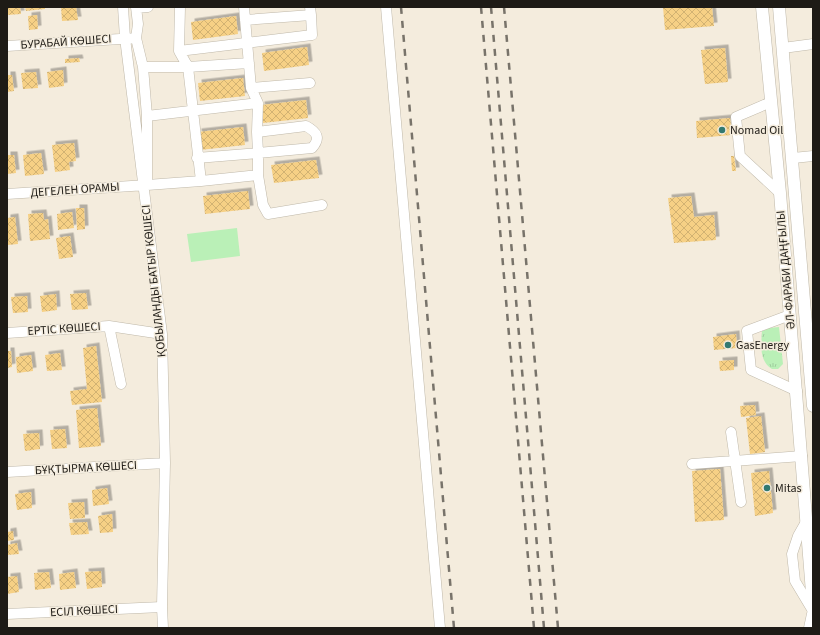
<svg xmlns="http://www.w3.org/2000/svg" width="820" height="635" font-family="'Source Sans 3',sans-serif">
  <style>
    .grass { fill: url(#grass-tufts) }
    .garden { fill: #baf0b7 }
    .building { fill: url(#building-cross-hatch); filter: url(#shadow) }
    .lines { fill: none; stroke-linecap: round; stroke-linejoin: round }
    .minor-casing { stroke: #bfb8a9; stroke-width: 11 }
    .major-casing { stroke: #bfb8a9; stroke-width: 13 }
    .minor { stroke: #fff; stroke-width: 10 }
    .major { stroke: #fff; stroke-width: 12 }
    .rail { stroke: #78736a; stroke-width: 2.5; stroke-dasharray: 7 7; stroke-linecap: butt }
    .poi-dot { fill: #337970; stroke: #f4ecdd; stroke-width: 1.5 }
    .labels { text-anchor: middle; dominant-baseline: central; stroke-width: 3; stroke-linejoin: round; paint-order: stroke }
    .street-label { font-size: 12px; fill: #1e1b16; stroke: #f4ecdd }
    .poi-label { font-size: 12px; fill: #1e1b16; stroke: #f4ecdd; text-anchor: start }
  </style>
  <defs>
    <pattern id="grass-tufts" width="24" height="20" patternUnits="userSpaceOnUse"><rect width="24" height="20" fill="#baf0b7"/><path d="M3 7l-1-3M5 7V3M7 7l1-3M15 17l-1-3M17 17v-4M19 17l1-3" fill="none" stroke="#9fcd9d"/></pattern>
    <pattern id="building-cross-hatch" width="8" height="8" patternUnits="userSpaceOnUse"><rect width="8" height="8" fill="#f6d085"/><path d="M0 0l8 8M0 8l8-8" fill="none" stroke="#d2b272"/></pattern>
    <filter id="shadow"><feDropShadow dx="3.5" dy="-3.5" stdDeviation="0" flood-color="#0004"/></filter>
  </defs>
  <rect width="100%" height="100%" fill="#f4ecdd"/>
  <!-- grass -->
  <path class="grass" d="M 779,327 L 783,364 L 778,369 L 772,369 C 759,361 761,345 762,331 L 769,328 Z"/>
  <!-- garden -->
  <path class="garden" d="M 237,228 L 240,256 L 191,262 L 187,234 Z"/>
  <!-- building -->
  <path class="building" d="M 7,7 L 20,7 L 21,14 L 7,15 Z
    M 25,7 L 45,7 L 45,9 L 26,11 Z
    M 61,7 L 76,7 L 78,20 L 62,21 Z
    M 663,7 L 712,7 L 714,26 L 665,30 Z
    M 37,15 L 38,29 L 29,30 L 28,16 Z
    M 236,16 L 238,34 L 193,40 L 191,22 Z
    M 307,47 L 309,65 L 264,71 L 262,53 Z
    M 725,48 L 728,82 L 705,84 L 701,50 Z
    M 79,58 L 80,62 L 65,63 L 65,59 Z
    M 63,70 L 64,86 L 49,88 L 47,72 Z
    M 36,72 L 38,88 L 23,89 L 21,73 Z
    M 7,75 L 12,75 L 14,91 L 7,92 Z
    M 243,78 L 245,96 L 200,101 L 198,83 Z
    M 306,100 L 308,118 L 263,123 L 261,105 Z
    M 730,118 L 732,135 L 697,138 L 696,121 Z
    M 243,127 L 245,145 L 200,150 L 198,132 Z
    M 74,143 L 76,161 L 69,162 L 70,170 L 55,172 L 52,145 Z
    M 41,153 L 44,174 L 25,176 L 23,155 Z
    M 7,155 L 14,155 L 16,173 L 7,174 Z
    M 731,156 L 734,156 L 736,171 L 732,171 Z
    M 316,160 L 319,178 L 274,183 L 271,165 Z
    M 248,191 L 250,209 L 205,214 L 203,196 Z
    M 691,196 L 694,217 L 714,215 L 716,240 L 674,243 L 668,198 Z
    M 76,208 L 84,208 L 85,229 L 77,230 Z
    M 72,212 L 74,228 L 58,230 L 57,214 Z
    M 43,213 L 44,220 L 48,219 L 50,239 L 30,241 L 28,214 Z
    M 15,217 L 18,244 L 7,245 L 7,218 Z
    M 70,236 L 73,257 L 59,259 L 56,238 Z
    M 86,293 L 88,309 L 72,310 L 70,294 Z
    M 56,294 L 57,310 L 42,312 L 40,296 Z
    M 27,296 L 28,312 L 13,313 L 11,297 Z
    M 736,334 L 737,348 L 714,350 L 713,337 Z
    M 96,346 L 102,402 L 72,405 L 70,391 L 87,389 L 83,348 Z
    M 7,351 L 11,351 L 12,367 L 7,368 Z
    M 60,353 L 62,370 L 47,371 L 45,355 Z
    M 31,355 L 33,371 L 17,373 L 16,357 Z
    M 734,360 L 734,370 L 720,371 L 719,361 Z
    M 755,405 L 756,415 L 741,417 L 740,406 Z
    M 97,408 L 101,446 L 79,448 L 76,410 Z
    M 761,416 L 765,452 L 750,454 L 746,418 Z
    M 65,429 L 67,448 L 52,449 L 50,430 Z
    M 39,433 L 40,449 L 25,451 L 23,434 Z
    M 720,469 L 724,520 L 695,522 L 692,471 Z
    M 769,471 L 773,513 L 755,516 L 751,473 Z
    M 107,488 L 109,504 L 93,506 L 92,490 Z
    M 31,492 L 32,508 L 17,510 L 15,494 Z
    M 84,502 L 85,518 L 70,519 L 68,503 Z
    M 112,514 L 113,532 L 100,533 L 98,516 Z
    M 87,522 L 89,534 L 71,535 L 69,523 Z
    M 13,531 L 14,540 L 7,541 L 7,532 Z
    M 17,543 L 19,554 L 7,555 L 7,545 Z
    M 101,571 L 102,587 L 87,589 L 85,572 Z
    M 49,572 L 51,588 L 35,590 L 34,573 Z
    M 74,572 L 76,588 L 60,590 L 59,574 Z
    M 17,576 L 19,592 L 7,594 L 7,577 Z"/>
  <g class="lines">
    <!-- minor casing -->
    <g class="minor-casing">
      <path id="minor" d="M 123,7 L 125,38 L 162,334 L 165,463 L 162,607 L 163,628
        M 180,7 L 179,51 L 188,67 L 249,63
        M 386,7 L 440,628
        M 136,8 L 148,7
        M 245,20 L 311,15 L 310,7
        M 136,38 L 138,24 L 136,7
        M 7,46 L 136,38 L 143,67 L 188,67 L 201,181
        M 783,48 L 813,44
        M 179,51 L 312,35 L 311,15
        M 143,67 L 147,116 L 147,185 L 201,181 L 258,175 L 258,153 L 312,148 C 321,138 317,132 306,126 L 257,132
        M 251,88 L 310,83
        M 771,102 L 736,117 L 740,156 L 780,193
        M 147,116 L 258,103
        M 197,158 L 258,153 L 257,132 L 258,103 L 251,88 L 244,7
        M 793,158 L 813,156
        M 258,175 L 263,205 L 268,214 L 322,205
        M 7,194 L 147,185
        M 790,315 L 747,331 L 751,370 L 797,391
        M 109,326 L 162,334
        M 7,333 L 109,326 L 121,384
        M 731,432 L 741,502
        M 692,464 L 802,456
        M 7,472 L 165,463
        M 806,522 L 798,536 L 792,554 L 795,581 L 813,611
        M 7,614 L 162,607"/>
    </g>
    <!-- major casing -->
    <g class="major-casing">
      <path id="major" d="M 762,7 L 780,193 L 813,605
        M 779,7 L 813,406
        M 810,628 L 813,614"/>
    </g>
    <!-- minor -->
    <use href="#minor" class="minor"/>
    <!-- major -->
    <use href="#major" class="major"/>
    <!-- rail -->
    <path class="rail" d="M 401,7 L 454,628
      M 481,7 L 534,628
      M 491,7 L 544,628
      M 504,7 L 558,628"/>
  </g>
  <!-- markers -->
  <g class="poi-dot">
    <circle cx="722" cy="130" r="4"/>
    <circle cx="728" cy="345" r="4"/>
    <circle cx="767" cy="488" r="4"/>
  </g>
  <g class="labels">
    <!-- street labels -->
    <g class="street-label">
      <text transform="translate(66 42) rotate(-4)">БУРАБАЙ КӨШЕСІ</text>
      <text transform="translate(75 190) rotate(-4)">ДЕГЕЛЕН ОРАМЫ</text>
      <text transform="translate(786 270) rotate(-95)">ӘЛ-ФАРАБИ ДАҢҒЫЛЫ</text>
      <text transform="translate(154 281) rotate(-96)">ҚОБЫЛАНДЫ БАТЫР КӨШЕСІ</text>
      <text transform="translate(64 329) rotate(-4)">ЕРТІС КӨШЕСІ</text>
      <text transform="translate(86 468) rotate(-3)">БҰҚТЫРМА КӨШЕСІ</text>
      <text transform="translate(84 611) rotate(-3)">ЕСІЛ КӨШЕСІ</text>
    </g>
    <!-- poi labels -->
    <g class="poi-label">
      <text x="730" y="130">Nomad Oil</text>
      <text x="736" y="345">GasEnergy</text>
      <text x="775" y="488">Mitas</text>
    </g>
  </g>
  <!-- border -->
  <rect width="820" height="635" fill="none" stroke="#1e1b16" stroke-width="16"/>
</svg>
